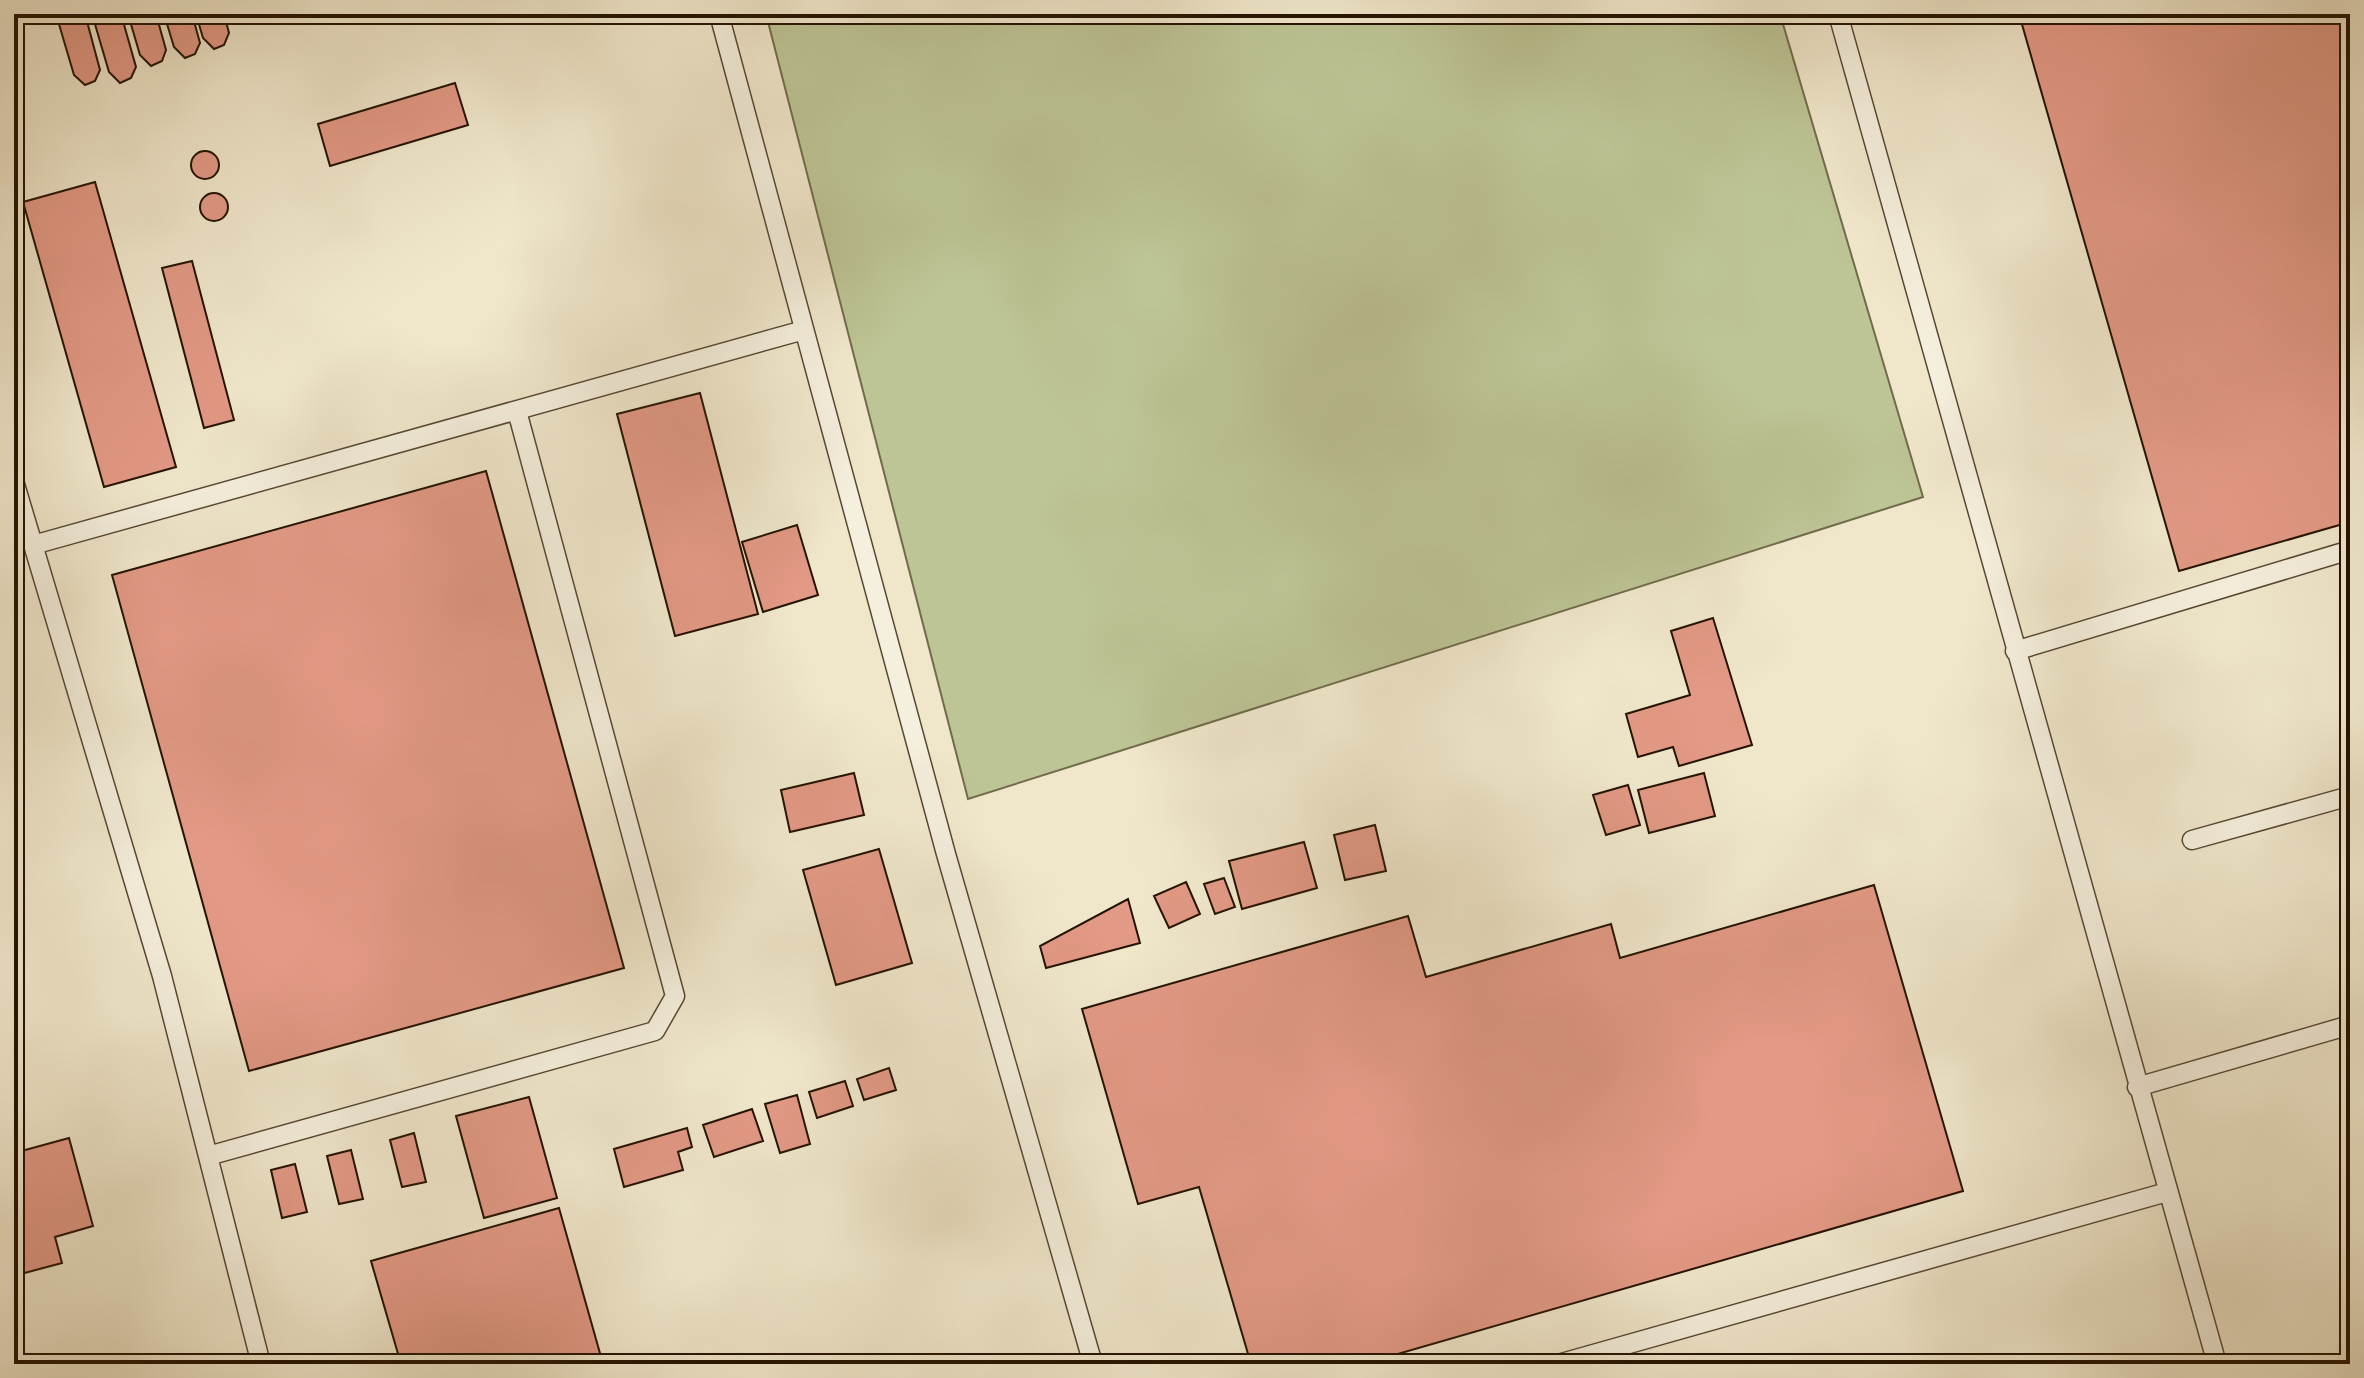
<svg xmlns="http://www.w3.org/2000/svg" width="2364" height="1378" font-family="'Gentium Book Plus',serif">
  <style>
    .green { fill: #bdc495; stroke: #706c4b; stroke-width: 2 }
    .building { fill: #e29985; stroke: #241301; stroke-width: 2 }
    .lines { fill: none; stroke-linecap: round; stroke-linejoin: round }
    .service-casing { stroke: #574834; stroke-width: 21 }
    .service { stroke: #f5efdd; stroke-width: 18 }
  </style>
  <rect width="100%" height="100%" fill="#f0e7cb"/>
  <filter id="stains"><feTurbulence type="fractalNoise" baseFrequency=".0025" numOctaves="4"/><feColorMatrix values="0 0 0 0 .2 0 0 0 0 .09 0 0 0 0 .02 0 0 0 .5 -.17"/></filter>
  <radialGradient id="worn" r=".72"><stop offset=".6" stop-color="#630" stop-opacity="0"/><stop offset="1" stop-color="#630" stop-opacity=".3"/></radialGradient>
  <!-- green -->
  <path class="green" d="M 766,14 L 1780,14 L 1923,497 L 968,799 Z"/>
  <!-- building -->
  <path class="building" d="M 56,14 L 85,14 L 100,70 L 95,81 L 85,85 L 74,75 Z
    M 92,14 L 121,14 L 136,67 L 131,78 L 120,83 L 109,72 Z
    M 128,14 L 156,14 L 166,50 L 162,61 L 151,66 L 140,55 Z
    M 164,14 L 192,14 L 200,43 L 195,54 L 185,58 L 174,47 Z
    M 196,14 L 224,14 L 229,33 L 224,45 L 214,49 L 203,38 Z
    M 2019,14 L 2350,14 L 2350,522 L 2179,571 Z
    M 455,83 L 468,125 L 330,166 L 318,124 Z
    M191 165a14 14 0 1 1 28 0a14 14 0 1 1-28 0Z
    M 95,182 L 176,467 L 104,487 L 23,202 Z
    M200 207a14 14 0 1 1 28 0a14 14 0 1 1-28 0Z
    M 192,261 L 234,420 L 204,428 L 162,268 Z
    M 700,393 L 758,614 L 675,636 L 617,414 Z
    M 486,471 L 624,968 L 249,1071 L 112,575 Z
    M 797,525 L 818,595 L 763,612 L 742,542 Z
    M 1713,618 L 1752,745 L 1679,766 L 1673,747 L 1638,757 L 1626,714 L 1690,695 L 1671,631 Z
    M 854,773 L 864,815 L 790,832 L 781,790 Z
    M 1704,773 L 1715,816 L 1649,833 L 1638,790 Z
    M 1628,785 L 1640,825 L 1606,835 L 1593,795 Z
    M 1375,825 L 1386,871 L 1345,880 L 1334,835 Z
    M 1304,842 L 1317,888 L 1242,909 L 1229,861 Z
    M 879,849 L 912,963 L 836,985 L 803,870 Z
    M 1224,878 L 1235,907 L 1215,914 L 1204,884 Z
    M 1186,882 L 1200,914 L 1169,928 L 1154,896 Z
    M 1874,885 L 1963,1191 L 1363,1364 L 1251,1364 L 1199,1187 L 1138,1204 L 1082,1009 L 1408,916 L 1426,977 L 1611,924 L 1620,958 Z
    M 1128,899 L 1140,943 L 1046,968 L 1040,946 Z
    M 889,1068 L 896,1090 L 864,1100 L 857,1079 Z
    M 845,1081 L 853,1106 L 817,1118 L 809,1092 Z
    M 797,1095 L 810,1144 L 780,1153 L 765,1104 Z
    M 529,1097 L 557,1198 L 484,1218 L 456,1116 Z
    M 752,1109 L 763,1141 L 714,1157 L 703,1125 Z
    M 687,1128 L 692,1147 L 678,1152 L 683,1170 L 624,1187 L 614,1149 Z
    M 414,1133 L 426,1182 L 402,1187 L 390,1140 Z
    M 69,1138 L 93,1226 L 55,1237 L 62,1263 L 17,1275 L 14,1265 L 14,1153 Z
    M 351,1150 L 363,1199 L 339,1204 L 327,1156 Z
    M 295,1164 L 307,1212 L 282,1218 L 271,1170 Z
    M 559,1208 L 603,1364 L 401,1364 L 371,1261 Z"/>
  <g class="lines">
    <!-- service casing -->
    <g class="service-casing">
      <path id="service" d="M 719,14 L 946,854 L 1093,1364
        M 1838,14 L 2217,1364
        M 14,481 L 162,976 L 261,1364
        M 33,545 L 804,330
        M 2015,651 L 2350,550
        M 2192,840 L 2350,796
        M 2137,1087 L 2350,1025
        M 208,1156 L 655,1031 L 675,996 L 517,411
        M 1558,1364 L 2167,1192"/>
    </g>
    <!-- service -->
    <use href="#service" class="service"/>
  </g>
  <!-- margin -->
  <rect width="2364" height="1378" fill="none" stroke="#f0e7cb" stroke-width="48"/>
  <rect x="16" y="16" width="2332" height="1346" fill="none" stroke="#241301" stroke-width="4"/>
  <rect x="24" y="24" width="2316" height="1330" fill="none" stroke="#241301" stroke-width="2"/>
  <rect width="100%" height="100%" filter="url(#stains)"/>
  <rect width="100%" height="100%" fill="url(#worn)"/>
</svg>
